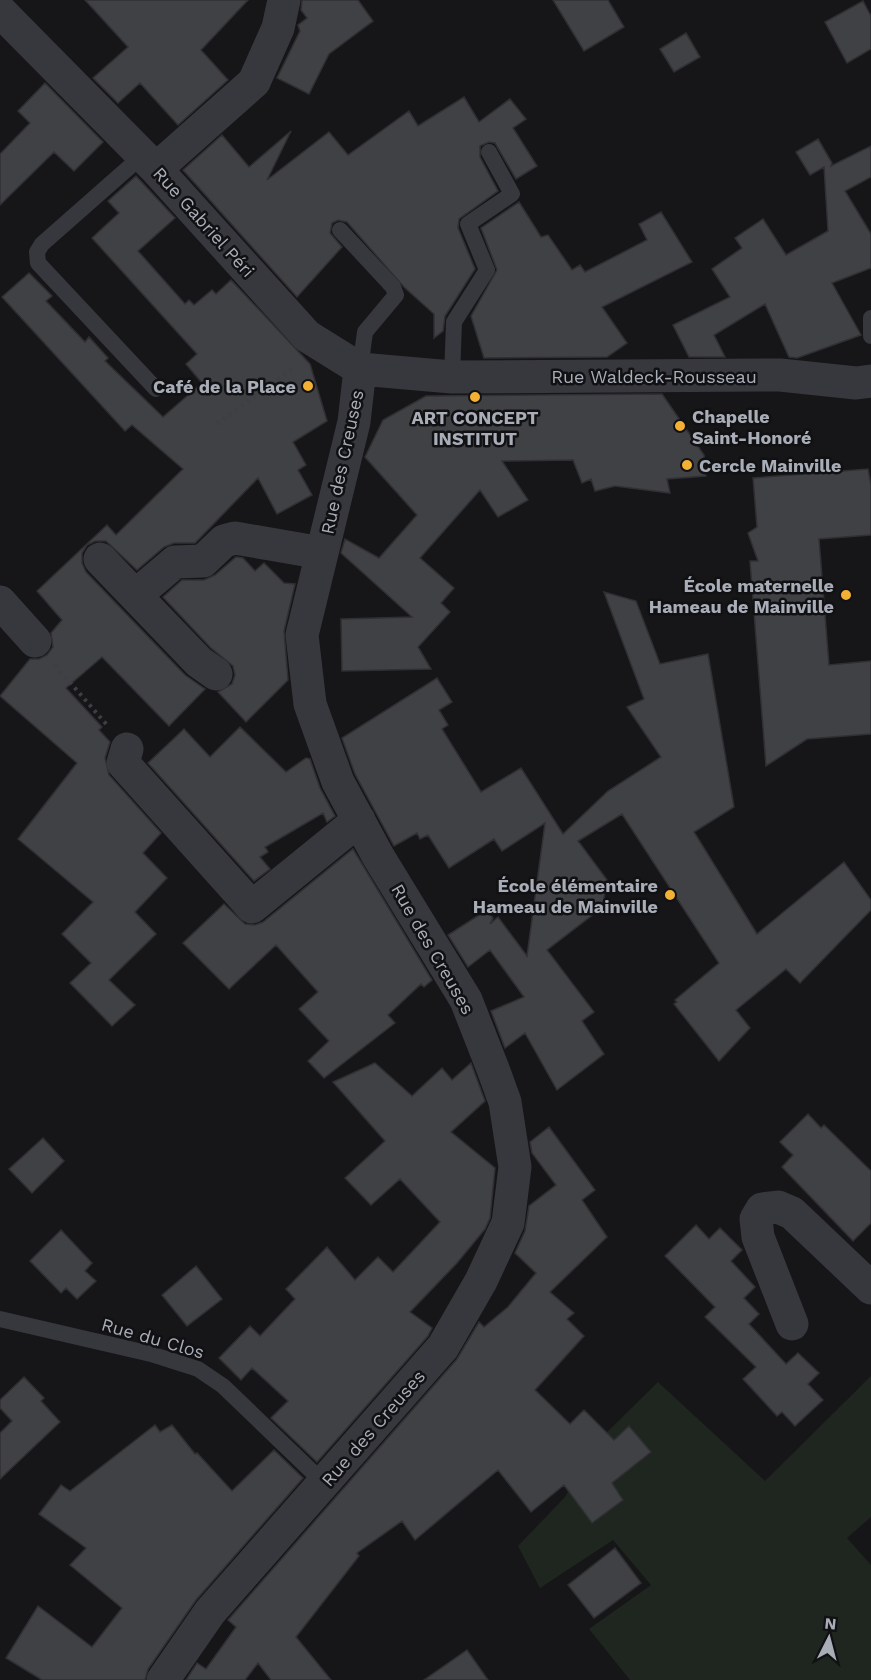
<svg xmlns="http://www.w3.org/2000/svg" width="871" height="1680" font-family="'Work Sans',sans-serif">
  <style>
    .green { fill: #1e261f }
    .building { fill: #404145; stroke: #303034; stroke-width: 1.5 }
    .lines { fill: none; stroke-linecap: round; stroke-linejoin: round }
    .path { stroke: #3d3f44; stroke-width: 4; stroke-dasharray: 3 4.5; stroke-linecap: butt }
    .service { stroke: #37383d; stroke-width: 16 }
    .minor { stroke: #37383d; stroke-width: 33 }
    .poi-dot { fill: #f2b134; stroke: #111113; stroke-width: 2 }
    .labels { text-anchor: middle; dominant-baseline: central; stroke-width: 5; stroke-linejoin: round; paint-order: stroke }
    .street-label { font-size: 18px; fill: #a8adb8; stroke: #111113 }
    .poi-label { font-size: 18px; font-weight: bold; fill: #a8adb8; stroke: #111113; text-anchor: end }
  </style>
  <rect width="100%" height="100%" fill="#161618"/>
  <!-- green -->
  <path class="green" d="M 871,1376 L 871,1517 L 847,1538 L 871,1565 L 871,1680 L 630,1680 L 589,1629 L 651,1585 L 613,1540 L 540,1588 L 518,1546 L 565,1497 L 595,1444 L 658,1382 L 765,1481 Z"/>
  <!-- building -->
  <path class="building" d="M 85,0 L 248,0 L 201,50 L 228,80 L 178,125 L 140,83 L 118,103 L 93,78 L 128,47 Z
    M 302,0 L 358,0 L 373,21 L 329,54 L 309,94 L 277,78 L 300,31 L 298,25 L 307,18 L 301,10 Z
    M 553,0 L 608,0 L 624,27 L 584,51 Z
    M 863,1 L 871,16 L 871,49 L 847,63 L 825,22 Z
    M 686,33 L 700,57 L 674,72 L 660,49 Z
    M 45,83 L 103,142 L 74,171 L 54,152 L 0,205 L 0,154 L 30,123 L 18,111 Z
    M 464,97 L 479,122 L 510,99 L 526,119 L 513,128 L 537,166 L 516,179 L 495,143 L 489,142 L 480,146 L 480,157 L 498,191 L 459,219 L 458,228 L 475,269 L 445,316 L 443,331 L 434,338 L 434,314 L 404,287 L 347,222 L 338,220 L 332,223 L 330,233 L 342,247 L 297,297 L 183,170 L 222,135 L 249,167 L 291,131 L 267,180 L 329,132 L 348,155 L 409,111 L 418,126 Z
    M 818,139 L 832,163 L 831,166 L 871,146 L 871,177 L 845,191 L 871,234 L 871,268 L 832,283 L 861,335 L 797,358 L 789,357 L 765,304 L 714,335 L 725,357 L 689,357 L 673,325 L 730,297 L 712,269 L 742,248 L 735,238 L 763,219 L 786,255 L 828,231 L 824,167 L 810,175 L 796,152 Z
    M 136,176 L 175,218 L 138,251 L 185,304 L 189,300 L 194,305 L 212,290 L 216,294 L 231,280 L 310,364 L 327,421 L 293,442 L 306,465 L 298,470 L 312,495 L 277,514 L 258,478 L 195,543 L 174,543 L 164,547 L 137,570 L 106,541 L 95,541 L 87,545 L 82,553 L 82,563 L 86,572 L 185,675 L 205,689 L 169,726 L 102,657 L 66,688 L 102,727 L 99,730 L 110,742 L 105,758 L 109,775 L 161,833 L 143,853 L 167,878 L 135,912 L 156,934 L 109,980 L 135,1005 L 112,1026 L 70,983 L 91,963 L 62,934 L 93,902 L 18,839 L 77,763 L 0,696 L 30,659 L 39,659 L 47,655 L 53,647 L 51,633 L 62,620 L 37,591 L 107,525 L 116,535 L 183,469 L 132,425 L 125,431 L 2,297 L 29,273 L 52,296 L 46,301 L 85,342 L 89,337 L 108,358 L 105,361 L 163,417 L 202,383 L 186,364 L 197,354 L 92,238 L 119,213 L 108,201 Z
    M 519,202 L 541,237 L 548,235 L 572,270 L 580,265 L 585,272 L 647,240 L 639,224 L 661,212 L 692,262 L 602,307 L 627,343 L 607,357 L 484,358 L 471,316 L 497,270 L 481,228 Z
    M 662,394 L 704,455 L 706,476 L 667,479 L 670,493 L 615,486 L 595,491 L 591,479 L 582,483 L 573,460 L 502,461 L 528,500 L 498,517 L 480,490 L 420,558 L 454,588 L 441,603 L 450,612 L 418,647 L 431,669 L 342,671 L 341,619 L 412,617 L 341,553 L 345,539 L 379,558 L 417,515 L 365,457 L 383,420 L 426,396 Z
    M 868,469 L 871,485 L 871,535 L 819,539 L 829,665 L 871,661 L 871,734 L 807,739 L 766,766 L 750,561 L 758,561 L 748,533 L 757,527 L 753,478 Z
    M 236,557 L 243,558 L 255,571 L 264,563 L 284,583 L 295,584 L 284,631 L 288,680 L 246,722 L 218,692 L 232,684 L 235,675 L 233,666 L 211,648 L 163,597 L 182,580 L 204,580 L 215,575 Z
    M 604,592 L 636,601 L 660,664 L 708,654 L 734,807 L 694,832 L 757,934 L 844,862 L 871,900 L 871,910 L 800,983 L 786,969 L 736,1010 L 750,1028 L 719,1061 L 674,1004 L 677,1002 L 675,1000 L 719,963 L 622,814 L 578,841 L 607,880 L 604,898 L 608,903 L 547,950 L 594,1012 L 582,1021 L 604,1054 L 557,1090 L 525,1033 L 505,1048 L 491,1011 L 524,997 L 490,950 L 468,967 L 448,935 L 487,910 L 493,918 L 490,924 L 498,917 L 527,956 L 545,823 L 502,851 L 494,839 L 449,868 L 428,835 L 420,839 L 417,833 L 394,846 L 355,774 L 342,738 L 437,678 L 452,702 L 439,710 L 448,725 L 442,729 L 481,792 L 521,768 L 563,834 L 608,791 L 661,757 L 627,707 L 644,699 Z
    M 240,727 L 286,772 L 306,758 L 310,759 L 320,788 L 335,816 L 327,822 L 323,813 L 265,847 L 268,852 L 260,857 L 270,869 L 254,881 L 148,763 L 184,729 L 210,757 Z
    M 353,849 L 432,980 L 424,987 L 421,984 L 388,1015 L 395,1023 L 324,1078 L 308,1061 L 329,1041 L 299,1009 L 318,992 L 276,945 L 229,989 L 183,943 L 224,904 L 245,924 L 255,925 L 263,922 Z
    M 375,1063 L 412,1096 L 442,1068 L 452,1080 L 471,1063 L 485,1101 L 451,1132 L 495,1168 L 490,1218 L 485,1229 L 457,1263 L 410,1312 L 432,1328 L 428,1336 L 317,1462 L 271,1418 L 288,1401 L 252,1368 L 241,1380 L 219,1358 L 250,1326 L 260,1336 L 295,1299 L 286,1289 L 327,1247 L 355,1280 L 378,1257 L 393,1272 L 440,1222 L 400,1179 L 371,1205 L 345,1178 L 385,1141 L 333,1082 Z
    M 808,1114 L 821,1128 L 824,1125 L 871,1171 L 871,1223 L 853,1241 L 782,1167 L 793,1155 L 780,1142 Z
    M 549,1127 L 595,1190 L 582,1200 L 607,1237 L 550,1292 L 574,1313 L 567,1319 L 584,1336 L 535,1390 L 570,1424 L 584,1410 L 614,1440 L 629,1426 L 651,1452 L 612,1483 L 623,1500 L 592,1523 L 564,1485 L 531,1512 L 498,1470 L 415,1540 L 402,1521 L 357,1553 L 359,1556 L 296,1637 L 331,1680 L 271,1680 L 258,1663 L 245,1680 L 186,1680 L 197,1663 L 206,1669 L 236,1627 L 228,1620 L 457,1359 L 479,1322 L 484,1327 L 508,1307 L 536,1273 L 515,1253 L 525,1231 L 529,1206 L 556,1185 L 532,1153 L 530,1142 Z
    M 43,1138 L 64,1161 L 32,1193 L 9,1169 Z
    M 696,1225 L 709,1239 L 720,1228 L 742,1250 L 731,1261 L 755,1287 L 744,1298 L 759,1314 L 749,1324 L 786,1364 L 798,1353 L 819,1373 L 808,1384 L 823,1400 L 795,1426 L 782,1412 L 777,1416 L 743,1379 L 756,1367 L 705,1317 L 715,1307 L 665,1256 Z
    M 61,1230 L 92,1263 L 85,1271 L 96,1281 L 77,1299 L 66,1288 L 61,1293 L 30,1261 Z
    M 196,1266 L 222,1299 L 187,1326 L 162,1295 Z
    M 24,1377 L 44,1398 L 41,1401 L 60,1422 L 0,1479 L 0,1433 L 12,1421 L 0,1408 L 0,1400 Z
    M 155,1425 L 160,1432 L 172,1425 L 195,1454 L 197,1453 L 232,1491 L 274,1450 L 303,1478 L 196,1600 L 148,1669 L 145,1680 L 42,1680 L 6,1658 L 38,1606 L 92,1647 L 122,1608 L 70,1565 L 86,1548 L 39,1514 L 61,1485 L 70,1491 Z
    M 615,1548 L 641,1583 L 594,1618 L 568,1585 Z
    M 467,1650 L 488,1680 L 424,1680 Z"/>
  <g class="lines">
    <!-- path -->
    <path class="path" d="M 217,424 L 296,366
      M 55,665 L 107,725"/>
    <!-- service -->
    <path class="service" d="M 143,155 L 42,244 L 37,252 L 38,263 L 156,389
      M 340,230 L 393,287 L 396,295 L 365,332 L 360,369
      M 871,318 L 871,336
      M 452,377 L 454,322 L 487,270 L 468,224 L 512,194 L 489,152
      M 0,1319 L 151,1354 L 198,1369 L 223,1386 L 325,1484"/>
    <!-- minor -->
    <path class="minor" d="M 0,11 L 156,169 L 307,336 L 360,369 L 452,377 L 780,375 L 856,383 L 871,381
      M 156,169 L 254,82 L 278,28 L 284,0
      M 100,559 L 199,662 L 216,674
      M 136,595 L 175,562 L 203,561 L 224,541 L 235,538 L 322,553
      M 0,602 L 35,641
      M 127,749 L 123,763 L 252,907 L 359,820
      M 792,1324 L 758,1237 L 756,1219 L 762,1209 L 778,1207 L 792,1213 L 871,1288
      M 163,1680 L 210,1612 L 443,1347 L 481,1281 L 508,1223 L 515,1167 L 505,1102 L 493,1069 L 466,1000 L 378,856 L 338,782 L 310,704 L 302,635 L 354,422 L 360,369"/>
  </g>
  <!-- markers -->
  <g class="poi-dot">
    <circle cx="308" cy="386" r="6"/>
    <circle cx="475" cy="397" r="6"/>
    <circle cx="680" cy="426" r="6"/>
    <circle cx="687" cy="465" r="6"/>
    <circle cx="846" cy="595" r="6"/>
    <circle cx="670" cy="895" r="6"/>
  </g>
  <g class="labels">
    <!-- street labels -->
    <g class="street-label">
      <text transform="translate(204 222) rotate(48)">Rue Gabriel Péri</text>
      <text x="654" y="376">Rue Waldeck-Rousseau</text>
      <text transform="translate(342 462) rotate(-78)">Rue des Creuses</text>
      <text transform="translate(433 949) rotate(60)">Rue des Creuses</text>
      <text transform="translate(153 1338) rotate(16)">Rue du Clos</text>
      <text transform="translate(373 1428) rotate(-49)">Rue des Creuses</text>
    </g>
    <!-- poi labels -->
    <g class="poi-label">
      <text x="296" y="386">Café de la Place</text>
      <text x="692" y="416" text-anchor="start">Chapelle<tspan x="692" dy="21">Saint-Honoré</tspan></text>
      <text x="475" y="417" text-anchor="middle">ART CONCEPT<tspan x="475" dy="21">INSTITUT</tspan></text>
      <text x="699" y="465" text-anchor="start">Cercle Mainville</text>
      <text x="834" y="585">École maternelle<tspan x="834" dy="21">Hameau de Mainville</tspan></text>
      <text x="658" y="885">École élémentaire<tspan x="658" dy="21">Hameau de Mainville</tspan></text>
    </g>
  </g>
  <!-- north arrow -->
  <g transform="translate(829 1638) rotate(6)" stroke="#111113" stroke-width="4.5" paint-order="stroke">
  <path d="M0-4.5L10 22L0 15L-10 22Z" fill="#a8adb8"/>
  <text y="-9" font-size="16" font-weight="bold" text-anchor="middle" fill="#a8adb8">N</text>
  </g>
</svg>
